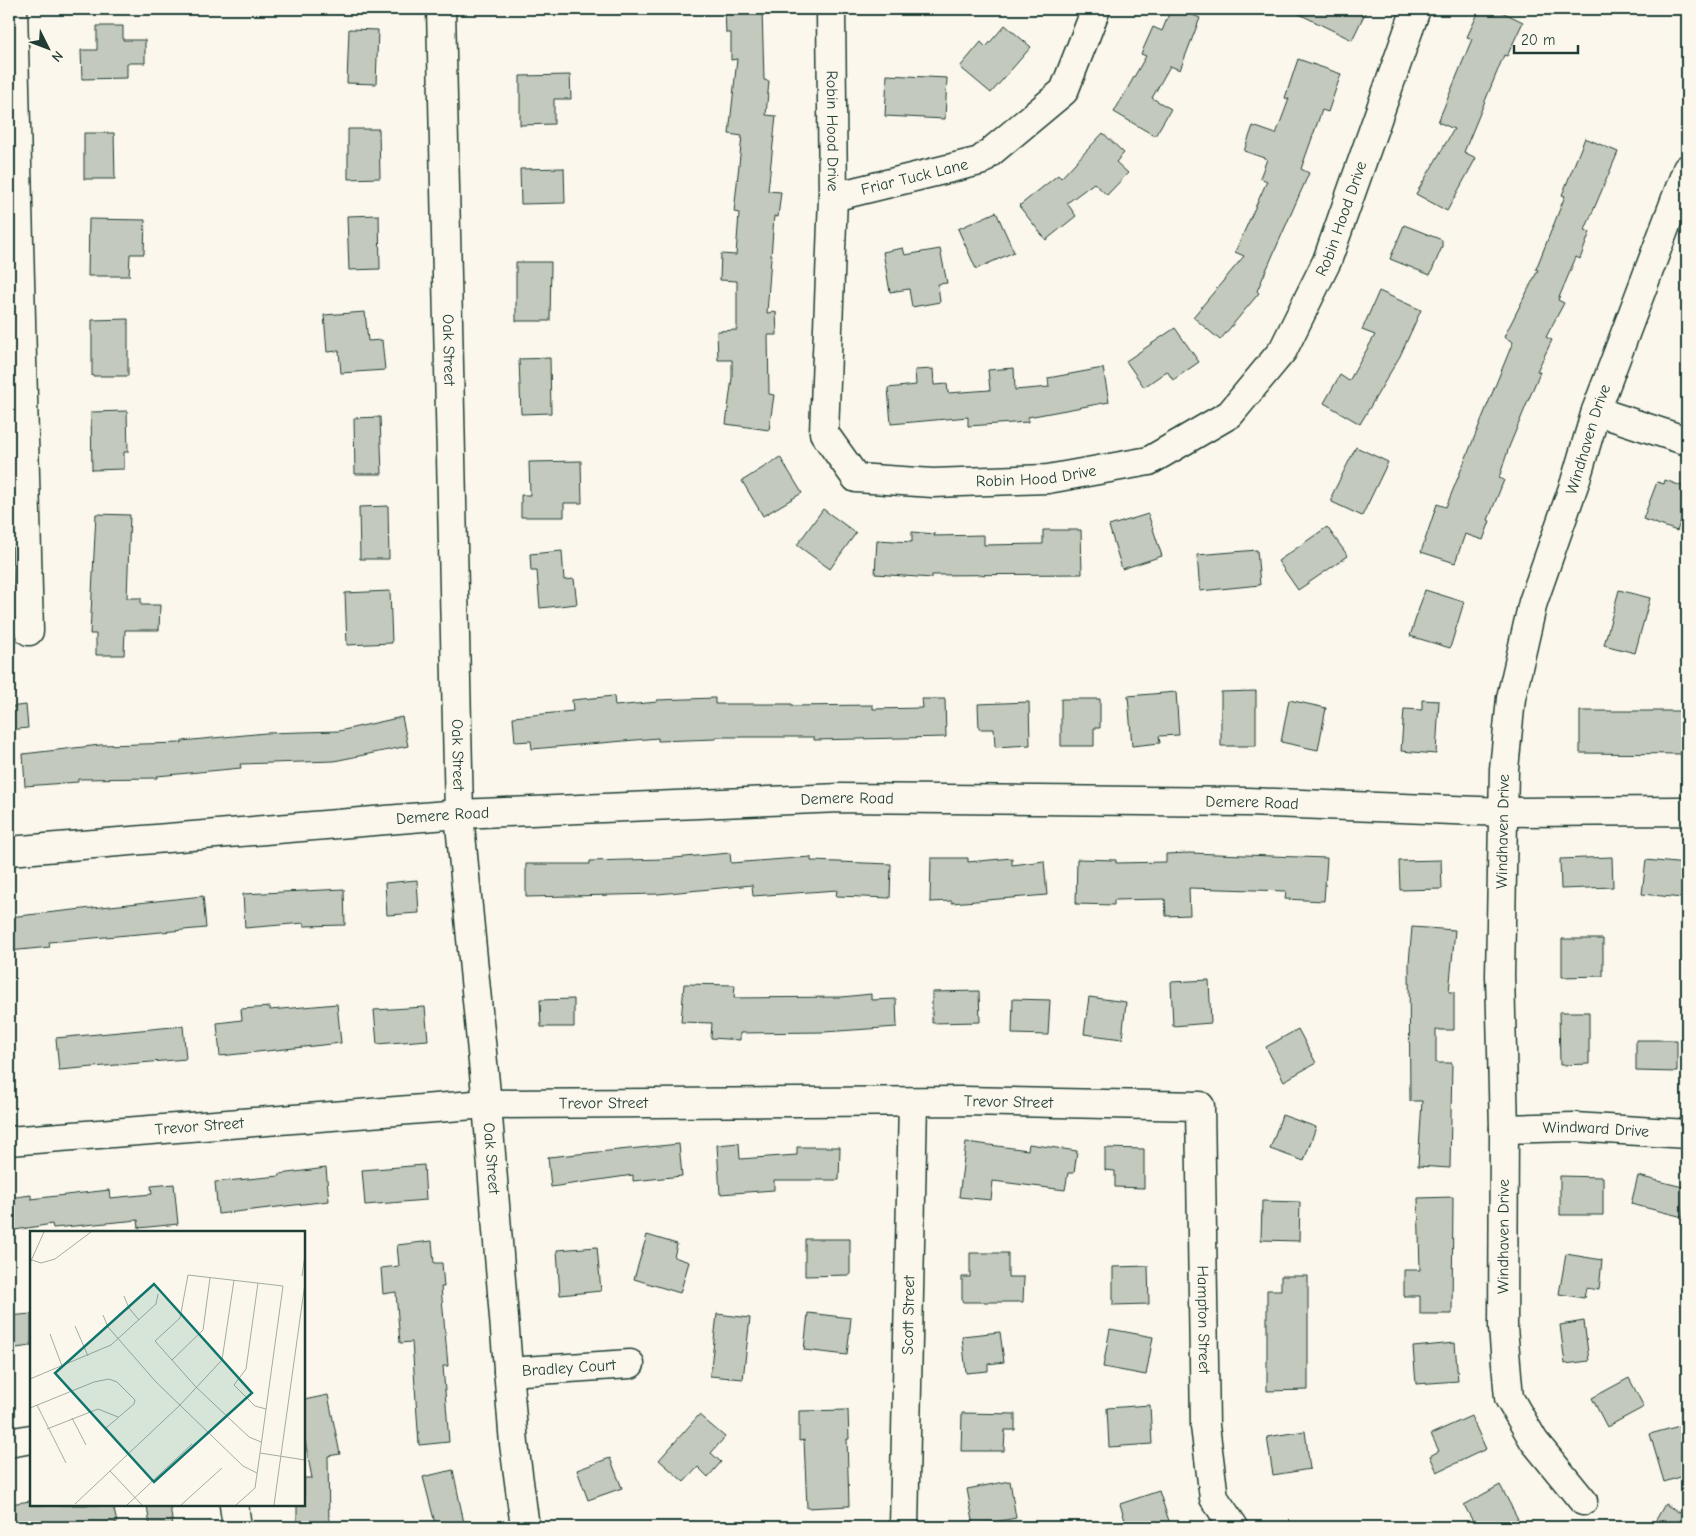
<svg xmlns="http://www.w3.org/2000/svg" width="1696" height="1536" font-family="'Comic Neue',sans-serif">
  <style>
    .building { fill: #c4c9be; stroke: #1f3d34 }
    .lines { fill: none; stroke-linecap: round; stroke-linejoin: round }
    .minor-casing { stroke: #1f3d34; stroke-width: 31 }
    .minor { stroke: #fbf7ec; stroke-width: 28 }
    .labels { text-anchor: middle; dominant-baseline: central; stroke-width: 4.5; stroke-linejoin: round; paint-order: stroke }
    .street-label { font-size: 16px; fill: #1f3d34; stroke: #fbf7ec }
    .inset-road { fill: none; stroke: #a3ada2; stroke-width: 1 }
    .view { fill: #0f766e; fill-opacity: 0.15; stroke: #0f766e; stroke-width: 2.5 }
    .inset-edge { fill: none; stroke: #1f3d34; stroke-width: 2.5 }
  </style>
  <rect width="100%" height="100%" fill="#fbf7ec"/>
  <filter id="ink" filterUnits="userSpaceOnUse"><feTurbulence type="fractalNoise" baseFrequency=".02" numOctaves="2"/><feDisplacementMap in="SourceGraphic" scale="10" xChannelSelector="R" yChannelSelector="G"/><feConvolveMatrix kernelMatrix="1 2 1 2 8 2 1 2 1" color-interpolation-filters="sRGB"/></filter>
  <g filter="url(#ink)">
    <!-- building -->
    <path class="building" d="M 725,9 L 762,9 L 764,80 L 769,81 L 766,115 L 776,116 L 768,191 L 781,192 L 778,217 L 774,216 L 767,313 L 776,312 L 777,335 L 768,335 L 769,394 L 774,395 L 769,430 L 726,424 L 732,378 L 732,360 L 718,360 L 717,331 L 737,330 L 737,281 L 720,280 L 721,254 L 736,255 L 739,213 L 734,212 L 742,136 L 729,134 L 737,59 L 731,60 L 731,33 L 726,33 Z
      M 1171,9 L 1179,9 L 1200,18 L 1180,70 L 1170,66 L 1152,98 L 1171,109 L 1155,136 L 1114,112 L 1146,56 L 1141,54 L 1153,27 L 1162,31 Z
      M 1289,9 L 1367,9 L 1352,40 Z
      M 1480,9 L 1496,9 L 1523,22 L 1507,56 L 1504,55 L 1464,152 L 1476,158 L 1447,211 L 1416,194 L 1454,129 L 1438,122 L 1472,39 L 1467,37 Z
      M 1005,25 L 1031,47 L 991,93 L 960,67 L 981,42 L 986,47 Z
      M 97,26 L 123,26 L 123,40 L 145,40 L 145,63 L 127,63 L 127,78 L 82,79 L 81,50 L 97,50 Z
      M 349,29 L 378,30 L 376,84 L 347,83 Z
      M 1298,59 L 1341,74 L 1328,112 L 1322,110 L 1301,169 L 1309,173 L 1257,291 L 1259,293 L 1220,340 L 1193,317 L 1244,256 L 1235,252 L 1267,181 L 1260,178 L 1267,159 L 1244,151 L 1253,126 L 1276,134 L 1289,99 L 1285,98 Z
      M 570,75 L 571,99 L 554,99 L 554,124 L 520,125 L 520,76 Z
      M 887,75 L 947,78 L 945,119 L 885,116 Z
      M 348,129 L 379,129 L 380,178 L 348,179 Z
      M 84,133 L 114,133 L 115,179 L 84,179 Z
      M 1103,133 L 1124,153 L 1116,162 L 1128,173 L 1107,195 L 1094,183 L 1067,203 L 1076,216 L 1046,240 L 1019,206 L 1058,175 L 1061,178 Z
      M 1585,138 L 1618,152 L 1585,230 L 1590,232 L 1580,259 L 1576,257 L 1558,300 L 1564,303 L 1546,337 L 1552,340 L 1537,371 L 1540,372 L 1509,447 L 1499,478 L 1504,480 L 1488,520 L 1490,521 L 1483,540 L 1465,534 L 1455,563 L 1421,552 L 1437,504 L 1446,507 L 1513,342 L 1504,337 L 1538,270 L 1536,269 L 1565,196 L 1562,195 Z
      M 564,168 L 565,203 L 521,204 L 520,169 Z
      M 996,212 L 1014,252 L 976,269 L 958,229 Z
      M 379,215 L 380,269 L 349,270 L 347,216 Z
      M 89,219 L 145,220 L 144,254 L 130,254 L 129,276 L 88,276 Z
      M 1404,225 L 1442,240 L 1442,247 L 1430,275 L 1390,259 Z
      M 903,248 L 905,255 L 940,249 L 947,283 L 938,284 L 940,302 L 912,307 L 909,289 L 890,292 L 883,252 Z
      M 516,262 L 551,262 L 550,321 L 516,321 Z
      M 1379,291 L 1421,310 L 1400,356 L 1360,424 L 1324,403 L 1340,375 L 1349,381 L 1375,335 L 1362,330 Z
      M 365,312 L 368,341 L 382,340 L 385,370 L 341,373 L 339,351 L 327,352 L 324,315 Z
      M 128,319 L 128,376 L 92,376 L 92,320 Z
      M 1175,328 L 1199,362 L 1173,380 L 1167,371 L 1144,387 L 1126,361 Z
      M 550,358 L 551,413 L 521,414 L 519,359 Z
      M 1014,368 L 1015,390 L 1049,387 L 1048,378 L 1103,368 L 1109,402 L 1028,417 L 1028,422 L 968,426 L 968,417 L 891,424 L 888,388 L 916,385 L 915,370 L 933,369 L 934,385 L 947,384 L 948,393 L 990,390 L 988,370 Z
      M 127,411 L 128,452 L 124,452 L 124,469 L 92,470 L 91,412 Z
      M 380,417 L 382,474 L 355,474 L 354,418 Z
      M 1356,447 L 1388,462 L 1362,516 L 1332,502 L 1332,495 Z
      M 780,457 L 802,493 L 763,516 L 742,481 Z
      M 581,461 L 582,503 L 564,503 L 564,517 L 521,517 L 521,495 L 530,495 L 529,462 Z
      M 1665,480 L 1687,488 L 1687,504 L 1677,531 L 1643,519 L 1657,482 L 1664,484 Z
      M 388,506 L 389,559 L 360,559 L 359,507 Z
      M 823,509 L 856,533 L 830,569 L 797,545 Z
      M 96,514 L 130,515 L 127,598 L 141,598 L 141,605 L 160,605 L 159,630 L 125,630 L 124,655 L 96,655 L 96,634 L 90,634 Z
      M 1148,514 L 1162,556 L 1122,569 L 1109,526 Z
      M 1327,527 L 1348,556 L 1298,590 L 1278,561 Z
      M 1043,530 L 1081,530 L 1082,574 L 932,575 L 932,578 L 875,574 L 877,540 L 912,542 L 912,532 L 935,534 L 934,536 L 984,535 L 984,545 L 1043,544 Z
      M 1257,550 L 1260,585 L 1200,591 L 1197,555 Z
      M 562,551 L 564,580 L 574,579 L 577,604 L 540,608 L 537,571 L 531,571 L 530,554 Z
      M 1425,590 L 1464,602 L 1450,648 L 1410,636 Z
      M 1619,590 L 1650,598 L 1635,653 L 1604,645 Z
      M 390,591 L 392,643 L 347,645 L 345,593 Z
      M 1256,691 L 1256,746 L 1221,746 L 1221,692 Z
      M 1176,692 L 1179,735 L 1159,736 L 1160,743 L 1132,746 L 1128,696 Z
      M 614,696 L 615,706 L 657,702 L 657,700 L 715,698 L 715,704 L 792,704 L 792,706 L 873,705 L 873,709 L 923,708 L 922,699 L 945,699 L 946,737 L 814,740 L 814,737 L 716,737 L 716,739 L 658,741 L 658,738 L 532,749 L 531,741 L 515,742 L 513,717 L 573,711 L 572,700 Z
      M 1061,699 L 1100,699 L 1100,728 L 1094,728 L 1094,746 L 1061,746 Z
      M 1289,700 L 1326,708 L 1318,750 L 1281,742 Z
      M 1422,700 L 1439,701 L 1436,754 L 1401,751 L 1404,709 L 1422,710 Z
      M 1029,702 L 1030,745 L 995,747 L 994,729 L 979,729 L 978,704 Z
      M 26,705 L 28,728 L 9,730 L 9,707 Z
      M 1580,711 L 1685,711 L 1685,754 L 1580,753 Z
      M 402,717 L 408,746 L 334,761 L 240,764 L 241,768 L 157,776 L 157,778 L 78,779 L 78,782 L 25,786 L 23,754 L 100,745 L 182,743 L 182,741 L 266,733 L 339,731 Z
      M 730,853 L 731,863 L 811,857 L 811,861 L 891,864 L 890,898 L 836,896 L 837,890 L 753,896 L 752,885 L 658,894 L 526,897 L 526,864 L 590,864 L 590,861 L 663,859 Z
      M 1189,853 L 1327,858 L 1324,901 L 1285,899 L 1286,891 L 1189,888 L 1190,915 L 1166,916 L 1165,899 L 1114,900 L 1114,905 L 1076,904 L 1077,859 L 1116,860 L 1116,863 L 1166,862 L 1166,854 Z
      M 1612,857 L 1613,887 L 1561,889 L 1560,859 Z
      M 931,858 L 968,858 L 968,862 L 1012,858 L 1012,865 L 1044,861 L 1047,895 L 952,903 L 952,901 L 930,902 Z
      M 1441,860 L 1442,889 L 1400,890 L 1399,861 Z
      M 1646,860 L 1686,864 L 1682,898 L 1642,894 Z
      M 417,880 L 419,913 L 387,915 L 385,883 Z
      M 344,889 L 345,925 L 304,926 L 304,923 L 245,928 L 243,894 Z
      M 203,896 L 206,928 L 49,942 L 50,947 L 9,951 L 9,917 Z
      M 1412,927 L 1455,930 L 1449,992 L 1454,992 L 1454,1030 L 1436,1030 L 1436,1063 L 1452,1063 L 1450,1168 L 1418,1166 L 1422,1101 L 1410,1101 L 1409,963 Z
      M 1562,939 L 1603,939 L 1603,976 L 1562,977 Z
      M 1209,980 L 1211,1023 L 1173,1026 L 1171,982 Z
      M 684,984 L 735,985 L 734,998 L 842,997 L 871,994 L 871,1000 L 896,999 L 897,1027 L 824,1032 L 740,1033 L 740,1040 L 711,1038 L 712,1023 L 681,1022 Z
      M 979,991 L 980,1022 L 932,1023 L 932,992 Z
      M 1089,997 L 1126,1002 L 1122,1039 L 1084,1034 Z
      M 574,999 L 574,1027 L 541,1027 L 540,1000 Z
      M 1013,999 L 1050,1000 L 1048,1035 L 1012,1034 Z
      M 337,1004 L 341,1043 L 220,1056 L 217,1023 L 242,1020 L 241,1009 L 270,1007 L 270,1010 Z
      M 425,1007 L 428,1040 L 377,1044 L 374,1010 Z
      M 1559,1012 L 1589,1012 L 1589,1064 L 1560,1065 Z
      M 183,1026 L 186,1059 L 59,1070 L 56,1038 Z
      M 1298,1029 L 1316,1063 L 1284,1081 L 1266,1047 Z
      M 1636,1040 L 1677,1040 L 1677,1072 L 1636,1071 Z
      M 1282,1115 L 1316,1127 L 1304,1161 L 1270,1149 Z
      M 966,1142 L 1028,1150 L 1029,1144 L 1077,1151 L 1074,1173 L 1068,1173 L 1065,1190 L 993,1181 L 991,1200 L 959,1197 Z
      M 739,1143 L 740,1159 L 797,1155 L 797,1147 L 840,1147 L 839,1180 L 774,1180 L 774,1190 L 720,1194 L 717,1145 Z
      M 679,1144 L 682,1176 L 633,1181 L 633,1175 L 551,1187 L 548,1157 Z
      M 1105,1148 L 1144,1149 L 1144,1188 L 1115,1187 L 1115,1171 L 1105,1170 Z
      M 424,1165 L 426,1200 L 365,1205 L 362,1170 Z
      M 326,1168 L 329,1201 L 218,1214 L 215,1182 L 280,1176 L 280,1174 Z
      M 1560,1176 L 1603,1177 L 1603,1215 L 1560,1215 Z
      M 1638,1176 L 1687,1188 L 1683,1217 L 1631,1204 Z
      M 174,1184 L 178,1224 L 139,1228 L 138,1220 L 53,1228 L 52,1224 L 9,1231 L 9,1198 L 31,1195 L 31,1199 L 109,1190 L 110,1198 L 152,1194 L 151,1186 Z
      M 1453,1197 L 1452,1314 L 1420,1314 L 1420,1296 L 1404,1296 L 1404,1270 L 1420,1270 L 1418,1198 Z
      M 1262,1201 L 1300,1202 L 1299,1241 L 1261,1240 Z
      M 647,1235 L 677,1244 L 674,1257 L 689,1262 L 680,1293 L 634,1279 Z
      M 805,1239 L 850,1239 L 850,1275 L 805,1276 Z
      M 432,1241 L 434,1263 L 442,1263 L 444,1287 L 441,1287 L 448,1366 L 443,1366 L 449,1442 L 419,1445 L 412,1342 L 400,1343 L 396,1292 L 383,1294 L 381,1268 L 399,1266 L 397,1245 Z
      M 597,1247 L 601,1291 L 560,1295 L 557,1250 Z
      M 970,1253 L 1008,1253 L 1008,1277 L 1024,1277 L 1023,1302 L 962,1302 L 962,1277 L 970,1277 Z
      M 1566,1254 L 1602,1260 L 1599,1290 L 1586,1288 L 1584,1298 L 1559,1294 Z
      M 1148,1266 L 1149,1304 L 1113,1305 L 1113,1267 Z
      M 1281,1276 L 1308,1276 L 1308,1390 L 1267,1391 L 1267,1290 L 1281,1290 Z
      M 808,1313 L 851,1318 L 847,1355 L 804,1350 Z
      M 31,1314 L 31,1346 L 9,1349 L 9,1316 Z
      M 717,1314 L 750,1318 L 743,1379 L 710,1376 Z
      M 1584,1321 L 1589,1361 L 1565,1364 L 1560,1325 Z
      M 1110,1329 L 1153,1337 L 1146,1375 L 1103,1367 Z
      M 1000,1332 L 1004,1362 L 988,1364 L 988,1371 L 966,1373 L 962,1336 Z
      M 1455,1343 L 1458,1381 L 1416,1384 L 1413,1347 Z
      M 1629,1378 L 1644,1407 L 1607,1427 L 1592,1398 Z
      M 328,1395 L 340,1454 L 328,1456 L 329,1527 L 297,1527 L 297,1505 L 304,1505 L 304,1478 L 312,1478 L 304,1436 L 304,1400 Z
      M 1150,1405 L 1152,1444 L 1109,1447 L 1107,1408 Z
      M 848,1410 L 849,1439 L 847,1439 L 849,1506 L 807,1508 L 804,1440 L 799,1441 L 799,1411 Z
      M 962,1413 L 1015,1414 L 1015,1430 L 1005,1430 L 1004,1451 L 961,1451 Z
      M 699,1415 L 725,1437 L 711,1453 L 721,1462 L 708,1477 L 698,1467 L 684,1482 L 659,1460 Z
      M 1471,1416 L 1486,1449 L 1437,1472 L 1430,1456 L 1439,1451 L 1431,1434 Z
      M 1683,1425 L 1687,1443 L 1687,1475 L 1664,1482 L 1650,1434 Z
      M 1305,1431 L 1310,1469 L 1273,1475 L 1267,1437 Z
      M 610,1458 L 622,1488 L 588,1500 L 577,1470 Z
      M 453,1470 L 464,1523 L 436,1527 L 423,1477 Z
      M 1010,1481 L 1016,1518 L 974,1526 L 967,1489 Z
      M 1500,1485 L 1518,1519 L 1501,1527 L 1476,1527 L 1464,1505 Z
      M 1159,1491 L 1171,1527 L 1127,1527 L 1120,1504 Z
      M 31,1501 L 31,1505 L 113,1505 L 117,1523 L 96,1527 L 9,1527 L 9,1504 Z
      M 1665,1504 L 1687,1517 L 1687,1527 L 1652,1527 Z
      M 147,1505 L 170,1505 L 173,1527 L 150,1527 Z"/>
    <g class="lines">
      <!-- minor casing -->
      <g class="minor-casing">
        <g id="minor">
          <path d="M 13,9 L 29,631"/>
          <path id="s1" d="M 441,9 L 459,814 L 487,1104 L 514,1444 L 525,1527"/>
          <path id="s2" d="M 831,13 L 833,197 L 824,433 L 856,478 L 933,483 L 1048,479 L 1149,461 L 1230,414 L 1283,350 L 1327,261 L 1416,9"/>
          <path id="s3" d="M 833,197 L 980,161 L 1064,91 L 1096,9"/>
          <path d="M 1596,411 L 1687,441"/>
          <path id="s4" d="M 9,851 L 459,814 L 840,798 L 1248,802 L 1504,812 L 1680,811 L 1687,813"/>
          <path id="s5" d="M 1504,1129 L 1574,1127 L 1687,1134"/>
          <path id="s6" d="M 9,1141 L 487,1104 L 964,1101 L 1200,1106 L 1205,1426 L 1214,1498 L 1234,1527"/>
          <path id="s7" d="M 508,1372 L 630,1364"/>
          <path d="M 9,1443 L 31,1439"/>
          <path id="s8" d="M 1583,1501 L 1534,1441 L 1509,1398 L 1503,1328 L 1504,1129 L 1500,975 L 1504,769 L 1511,698 L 1533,602 L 1575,482 L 1596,411 L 1687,169"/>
          <path d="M 234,1505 L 237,1527"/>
          <path id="s9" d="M 904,1527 L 913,1102"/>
        </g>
      </g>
      <!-- minor -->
      <use href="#minor" class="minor"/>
    </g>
  </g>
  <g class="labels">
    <!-- street labels -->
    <g class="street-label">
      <text stroke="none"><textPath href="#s2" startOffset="118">Robin Hood Drive</textPath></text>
      <text stroke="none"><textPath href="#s3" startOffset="84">Friar Tuck Lane</textPath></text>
      <text stroke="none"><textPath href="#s2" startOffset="1091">Robin Hood Drive</textPath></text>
      <text stroke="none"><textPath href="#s1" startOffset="341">Oak Street</textPath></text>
      <text stroke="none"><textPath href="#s8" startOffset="1098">Windhaven Drive</textPath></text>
      <text stroke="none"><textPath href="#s2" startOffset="656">Robin Hood Drive</textPath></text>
      <text stroke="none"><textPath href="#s1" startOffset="746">Oak Street</textPath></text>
      <text stroke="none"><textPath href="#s4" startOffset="840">Demere Road</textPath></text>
      <text stroke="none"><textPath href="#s4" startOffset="1245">Demere Road</textPath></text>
      <text stroke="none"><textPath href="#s4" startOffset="435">Demere Road</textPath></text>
      <text stroke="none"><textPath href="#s8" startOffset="694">Windhaven Drive</textPath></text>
      <text stroke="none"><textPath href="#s6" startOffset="1001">Trevor Street</textPath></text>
      <text stroke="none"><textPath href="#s6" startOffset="596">Trevor Street</textPath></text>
      <text stroke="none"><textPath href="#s6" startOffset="191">Trevor Street</textPath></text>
      <text stroke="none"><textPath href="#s5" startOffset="92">Windward Drive</textPath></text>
      <text stroke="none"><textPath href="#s1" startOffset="1151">Oak Street</textPath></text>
      <text stroke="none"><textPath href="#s8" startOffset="289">Windhaven Drive</textPath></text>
      <text stroke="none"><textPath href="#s9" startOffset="212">Scott Street</textPath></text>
      <text stroke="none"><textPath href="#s6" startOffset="1406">Hampton Street</textPath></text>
      <text stroke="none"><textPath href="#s7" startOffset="61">Bradley Court</textPath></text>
    </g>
  </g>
  <!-- overview -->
  <g transform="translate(30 1231)">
    <rect width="275" height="275" fill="#fbf7ec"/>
    <path class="inset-road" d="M 2,29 L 11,32 L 25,28 L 61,1M 0,32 L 14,1M 272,45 L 275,24M 228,52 L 216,138 L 204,154 L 225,175 L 236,178M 94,65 L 99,77 L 109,89M 73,84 L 78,96 L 126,151 L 213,235 L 227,242M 45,95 L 58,125M 20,103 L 32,135M 142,129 L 173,99 L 180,47M 0,148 L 81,114 L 126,73 L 128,63M 7,174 L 36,232M 0,177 L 64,151 L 79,148 L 87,151 L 105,169 L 104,173 L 76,197M 42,187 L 56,214M 17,198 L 68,178 L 88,186M 230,222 L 275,229M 80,240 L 112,274M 45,273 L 149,175 L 192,129 L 204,49M 97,274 L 162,213M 151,274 L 192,237M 206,274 L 225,257 L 230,222 L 253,55 L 158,44 L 150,87 L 125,110 L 166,156 L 219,206 L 231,211M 244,274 L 275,52"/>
    <path class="view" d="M 124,53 L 222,162 L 124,251 L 25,142 Z"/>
    <rect width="275" height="275" class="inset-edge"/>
  </g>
  <!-- margin -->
  <rect width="1696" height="1536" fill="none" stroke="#fbf7ec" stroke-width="30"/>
  <rect x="15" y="15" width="1666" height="1506" fill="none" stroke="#1f3d34" stroke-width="2" filter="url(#ink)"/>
  <!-- north arrow -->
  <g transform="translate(48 48) rotate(132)" stroke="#fbf7ec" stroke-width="4" paint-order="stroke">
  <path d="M0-4L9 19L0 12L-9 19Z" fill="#1f3d34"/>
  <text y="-8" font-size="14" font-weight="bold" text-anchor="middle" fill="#1f3d34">N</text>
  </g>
  <!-- scale -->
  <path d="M1514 45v8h64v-8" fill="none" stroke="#1f3d34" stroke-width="2.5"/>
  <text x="1521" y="45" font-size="15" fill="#1f3d34" stroke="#fbf7ec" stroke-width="4" paint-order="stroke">20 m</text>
</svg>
